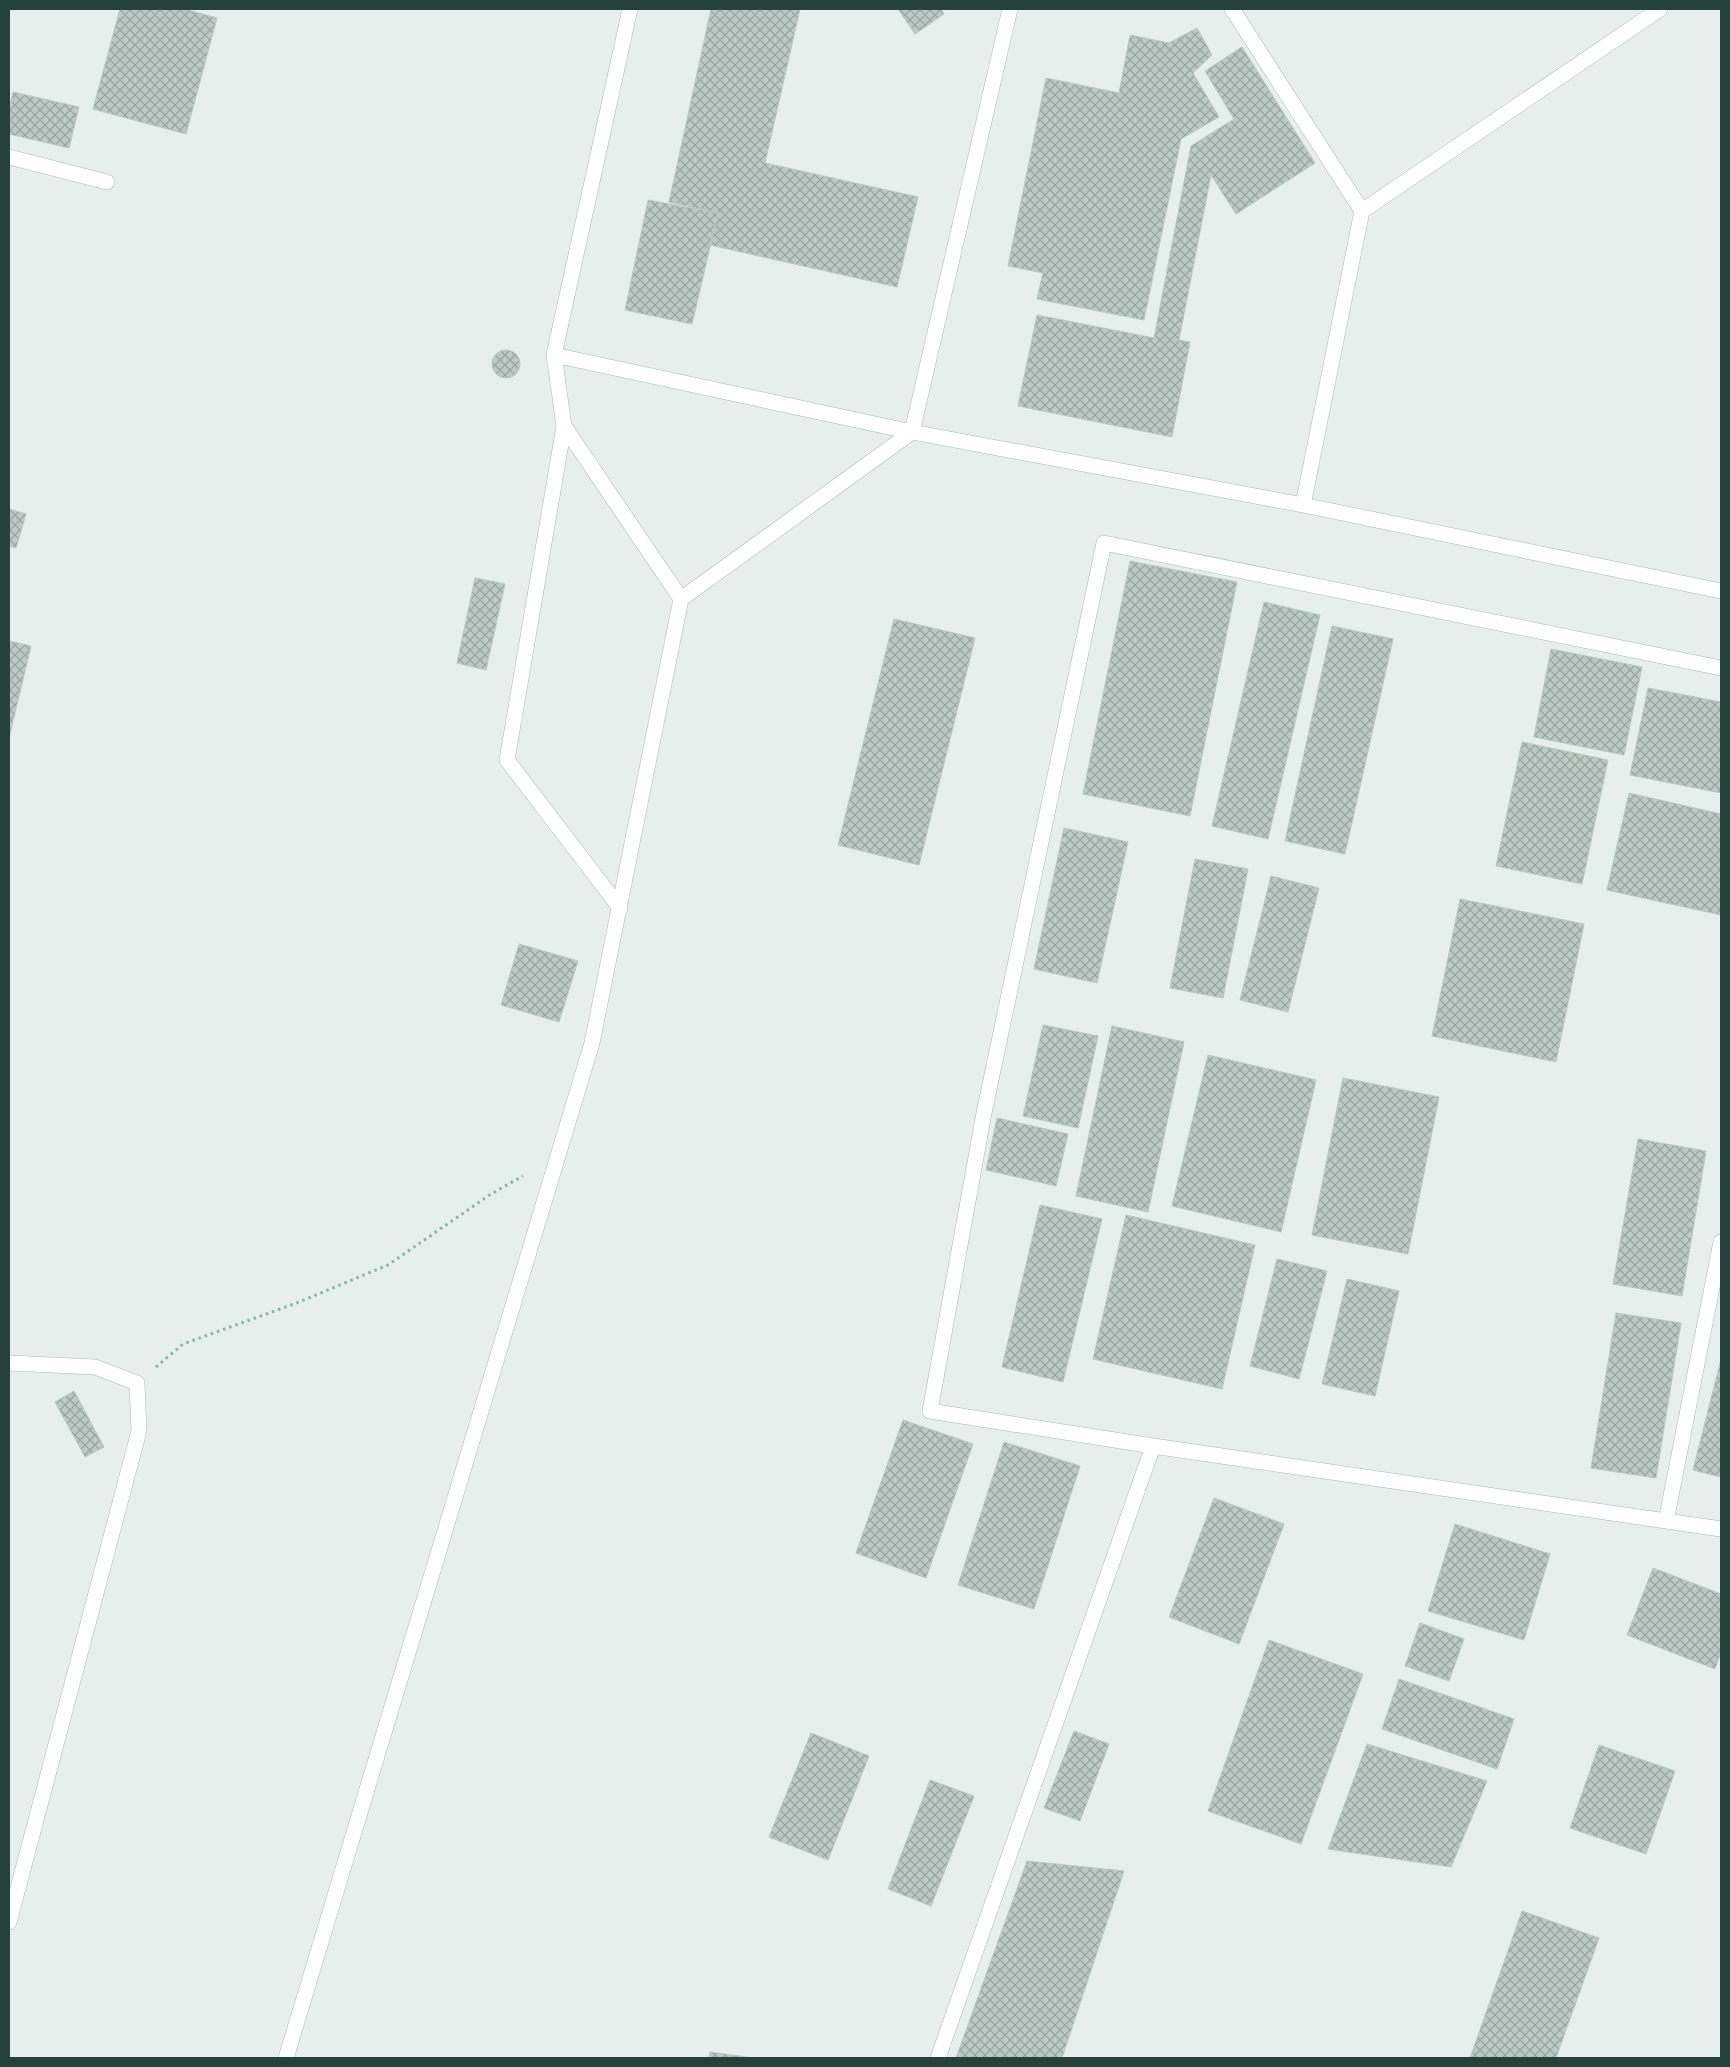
<svg xmlns="http://www.w3.org/2000/svg" width="1730" height="2067" font-family="'DejaVu Sans',sans-serif">
  <style>
    .building { fill: url(#building-cross-hatch); stroke: #b8c9c2 }
    .lines { fill: none; stroke-linecap: round; stroke-linejoin: round }
    .minor-casing { stroke: #a8b8b2; stroke-width: 16 }
    .path { stroke: #86b3a5; stroke-width: 3; stroke-dasharray: 2.5 4; stroke-linecap: butt }
    .minor { stroke: #fff; stroke-width: 15 }
  </style>
  <defs>
    <pattern id="building-cross-hatch" width="8" height="8" patternUnits="userSpaceOnUse" patternTransform="scale(1.25)"><rect width="8" height="8" fill="#bbcac4"/><path d="M0 0l8 8M0 8l8-8" fill="none" stroke="#98a6a0"/></pattern>
  </defs>
  <rect width="100%" height="100%" fill="#e6efeb"/>
  <!-- building -->
  <path class="building" d="M 120,9 L 184,9 L 217,18 L 186,134 L 93,109 Z
    M 711,9 L 800,9 L 765,163 L 918,197 L 897,287 L 710,245 L 718,213 L 669,202 Z
    M 898,9 L 941,9 L 944,14 L 915,34 Z
    M 1197,28 L 1212,55 L 1193,73 L 1219,117 L 1181,139 L 1144,320 L 1037,299 L 1043,273 L 1008,266 L 1046,78 L 1119,93 L 1130,35 L 1169,43 Z
    M 1242,47 L 1315,163 L 1236,214 L 1211,175 L 1179,340 L 1190,342 L 1172,437 L 1018,406 L 1037,315 L 1154,338 L 1191,146 L 1234,119 L 1205,71 Z
    M 13,92 L 79,107 L 69,148 L 9,134 L 9,111 Z
    M 648,200 L 718,213 L 692,324 L 625,310 Z
    M492 364a14 14 0 1 1 28 0a14 14 0 1 1-28 0Z
    M 9,509 L 26,514 L 16,548 L 9,546 Z
    M 1130,561 L 1237,582 L 1190,816 L 1083,794 Z
    M 475,578 L 505,584 L 486,670 L 457,663 Z
    M 1264,602 L 1320,615 L 1268,839 L 1212,826 Z
    M 894,619 L 975,638 L 919,865 L 838,845 Z
    M 1332,626 L 1393,639 L 1345,854 L 1285,841 Z
    M 9,641 L 31,646 L 9,738 Z
    M 1551,649 L 1642,667 L 1624,755 L 1534,737 Z
    M 1648,688 L 1721,702 L 1721,793 L 1630,775 Z
    M 1522,742 L 1608,760 L 1582,884 L 1496,866 Z
    M 1629,793 L 1721,814 L 1721,915 L 1607,890 Z
    M 1064,828 L 1128,842 L 1097,983 L 1034,969 Z
    M 1195,859 L 1248,869 L 1223,998 L 1170,988 Z
    M 1271,876 L 1319,888 L 1288,1012 L 1240,1000 Z
    M 1460,899 L 1584,924 L 1556,1062 L 1432,1036 Z
    M 519,944 L 578,961 L 559,1022 L 501,1005 Z
    M 1043,1025 L 1098,1036 L 1078,1128 L 1023,1116 Z
    M 1112,1026 L 1184,1042 L 1148,1212 L 1076,1196 Z
    M 1208,1055 L 1316,1080 L 1281,1232 L 1172,1206 Z
    M 1343,1078 L 1439,1097 L 1408,1254 L 1312,1235 Z
    M 997,1118 L 1068,1134 L 1056,1186 L 986,1170 Z
    M 1638,1139 L 1706,1151 L 1682,1296 L 1613,1284 Z
    M 1040,1205 L 1102,1219 L 1063,1382 L 1002,1367 Z
    M 1126,1215 L 1255,1245 L 1222,1389 L 1093,1359 Z
    M 1277,1259 L 1327,1271 L 1299,1379 L 1250,1366 Z
    M 1347,1279 L 1399,1291 L 1375,1396 L 1322,1384 Z
    M 1616,1313 L 1681,1323 L 1656,1478 L 1591,1468 Z
    M 1721,1359 L 1721,1477 L 1693,1470 Z
    M 74,1391 L 104,1447 L 85,1457 L 55,1402 Z
    M 903,1420 L 973,1444 L 926,1578 L 856,1553 Z
    M 1004,1442 L 1080,1466 L 1034,1609 L 958,1585 Z
    M 1214,1498 L 1284,1524 L 1239,1644 L 1169,1617 Z
    M 1455,1524 L 1550,1554 L 1524,1640 L 1428,1611 Z
    M 1653,1568 L 1721,1594 L 1721,1652 L 1715,1669 L 1627,1635 Z
    M 1420,1623 L 1464,1639 L 1449,1681 L 1405,1666 Z
    M 1269,1640 L 1363,1674 L 1301,1844 L 1208,1811 Z
    M 1399,1679 L 1514,1719 L 1497,1769 L 1382,1729 Z
    M 1074,1731 L 1109,1744 L 1080,1821 L 1044,1808 Z
    M 811,1733 L 869,1756 L 828,1860 L 769,1837 Z
    M 1367,1744 L 1487,1781 L 1451,1867 L 1328,1849 Z
    M 1599,1745 L 1675,1771 L 1646,1854 L 1570,1828 Z
    M 930,1780 L 974,1796 L 931,1906 L 888,1889 Z
    M 1027,1861 L 1124,1871 L 1062,2058 L 956,2058 Z
    M 1522,1911 L 1599,1938 L 1556,2058 L 1470,2058 Z
    M 710,2052 L 754,2058 L 709,2058 Z"/>
  <g class="lines">
    <!-- minor casing -->
    <g class="minor-casing">
      <path id="minor" d="M 630,9 L 554,355 L 564,426 L 681,599
        M 1232,9 L 1362,211 L 1303,505
        M 9,157 L 107,182
        M 1362,211 L 1660,9
        M 554,355 L 912,432 L 1303,505 L 1721,591
        M 564,426 L 507,760 L 620,908
        M 1721,668 L 1104,543 L 984,1113 L 930,1411 L 1153,1446 L 1721,1529
        M 9,1363 L 95,1367 L 137,1383 L 139,1431 L 9,1922
        M 1666,1521 L 1721,1242
        M 286,2058 L 592,1043 L 681,599 L 912,432 L 1010,9
        M 938,2058 L 1153,1446"/>
    </g>
    <!-- path -->
    <path class="path" d="M 156,1367 L 183,1344 L 294,1304 L 388,1265 L 491,1194 L 523,1176"/>
    <!-- minor -->
    <use href="#minor" class="minor"/>
  </g>
  <!-- border -->
  <rect width="1730" height="2067" fill="none" stroke="#24423a" stroke-width="20"/>
</svg>
